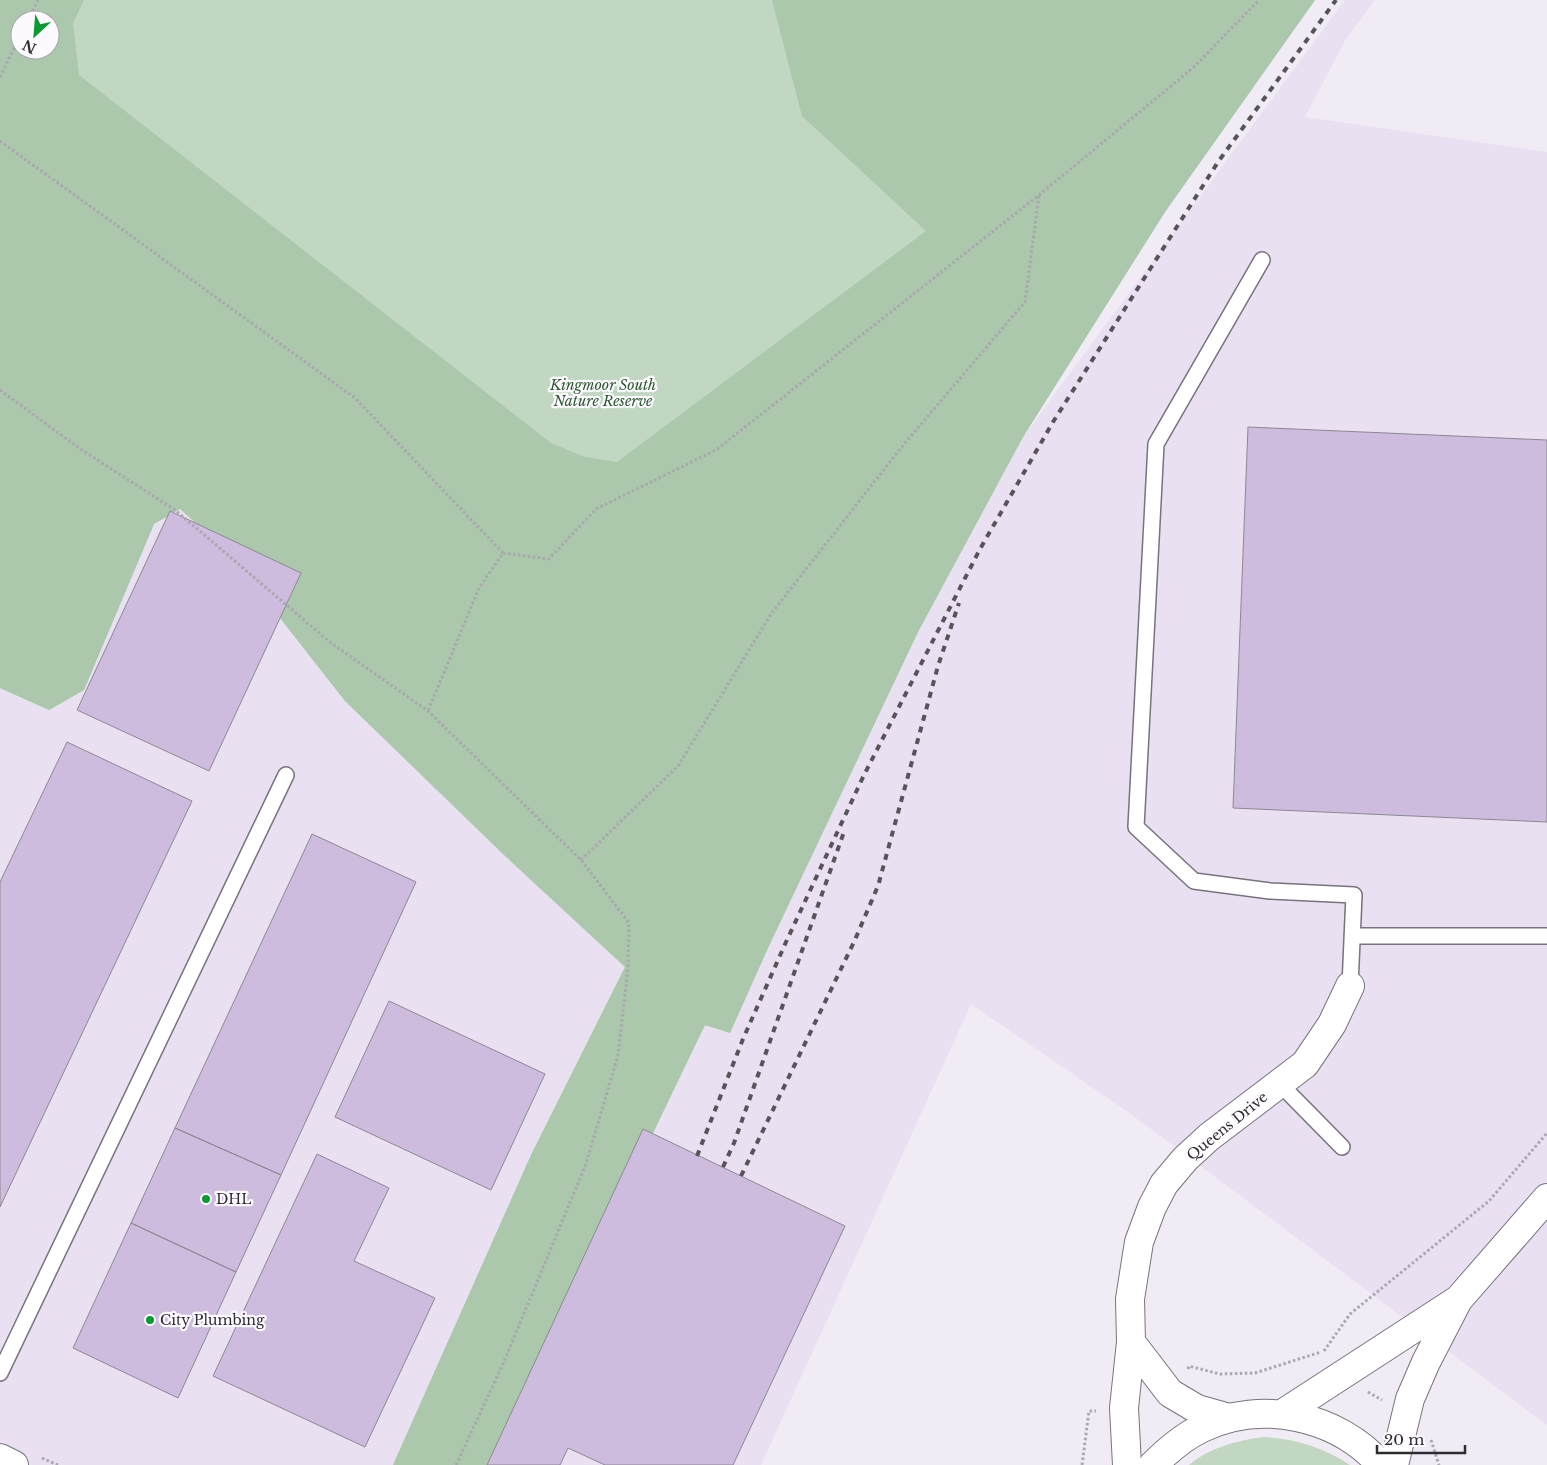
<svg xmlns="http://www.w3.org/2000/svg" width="1547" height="1465" font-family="'Libre Baskerville',serif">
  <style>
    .built { fill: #e9e0f1 }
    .green { fill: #c1d7c1; fill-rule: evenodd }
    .forest { fill: #abc8ac; fill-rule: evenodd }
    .building { fill: #cdbcdd; stroke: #8d8892 }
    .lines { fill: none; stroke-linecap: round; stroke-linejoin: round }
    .service-casing { stroke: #78737c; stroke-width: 18 }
    .minor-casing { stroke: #78737c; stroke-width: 30 }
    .trunk-casing { stroke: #78737c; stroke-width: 30 }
    .path { stroke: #aaa7ae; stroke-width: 3; stroke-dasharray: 2.5 2.5; stroke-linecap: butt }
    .service { stroke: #fff; stroke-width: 15 }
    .minor { stroke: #fff; stroke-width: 28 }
    .trunk { stroke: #fff; stroke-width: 28 }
    .rail { stroke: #575459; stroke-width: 4; stroke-dasharray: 6 6; stroke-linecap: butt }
    .poi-dot { fill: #0a9a32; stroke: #fcf9ff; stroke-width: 2 }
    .labels { text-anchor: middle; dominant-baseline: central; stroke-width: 4.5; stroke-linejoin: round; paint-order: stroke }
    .park-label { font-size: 14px; font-style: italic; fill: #2e5932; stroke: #fcf9ff }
    .street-label { font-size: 14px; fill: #2e2c30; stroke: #fcf9ff }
    .poi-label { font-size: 14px; fill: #2e2c30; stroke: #fcf9ff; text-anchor: start }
  </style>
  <rect width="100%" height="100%" fill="#f0ebf5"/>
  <!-- built -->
  <path class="built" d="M 1345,0 L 1375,0 L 1346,39 L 1305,117 L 1547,152 L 1547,1425 L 1128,1112 L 971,1004 L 761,1465 L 494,1465 L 705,1025 L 730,1033 L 768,948 L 918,632 L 1023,437 Z
    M 180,509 L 230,554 L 345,701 L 503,854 L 625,967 L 531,1155 L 393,1465 L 0,1465 L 0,688 L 49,710 L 84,690 L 154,523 Z"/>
  <!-- green -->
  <path class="green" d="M 0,0 L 1315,0 L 1165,212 L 1023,437 L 918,632 L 768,948 L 730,1033 L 705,1025 L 667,1101 L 393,1465 L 531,1155 L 625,967 L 503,854 L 345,701 L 230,554 L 180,509 L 154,524 L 84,690 L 49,710 L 0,688 ZM 20,20 L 50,20 L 50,50 L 20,50 Z
    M 1263,1437 C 1297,1439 1322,1447 1350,1465 L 1189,1465 C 1211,1447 1236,1441 1263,1437 Z"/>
  <!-- forest -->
  <path class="forest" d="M 0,0 L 84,0 L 73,23 L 79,75 L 551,443 L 585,457 L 617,462 L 926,231 L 802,116 L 772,0 L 1315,0 L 1165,212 L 1023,437 L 918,632 L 768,948 L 730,1033 L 705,1025 L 494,1465 L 393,1465 L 531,1155 L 625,967 L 503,854 L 345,701 L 230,554 L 180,509 L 154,524 L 84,690 L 49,710 L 0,688 ZM 20,20 L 50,20 L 50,50 L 20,50 Z"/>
  <!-- building -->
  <path class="building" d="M 1248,427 L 1547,440 L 1547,822 L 1233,808 Z
    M 170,511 L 301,573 L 209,771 L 77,710 Z
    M 67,742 L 192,801 L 0,1207 L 0,882 Z
    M 312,834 L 416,882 L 281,1175 L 175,1128 Z
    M 389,1001 L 545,1074 L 491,1190 L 335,1117 Z
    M 175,1128 L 281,1175 L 236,1272 L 131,1223 Z
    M 643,1129 L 845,1226 L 733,1465 L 605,1465 L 568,1448 L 560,1465 L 487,1465 Z
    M 317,1154 L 389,1188 L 354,1261 L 435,1298 L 365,1447 L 213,1376 Z
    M 131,1223 L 236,1272 L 178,1398 L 73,1348 Z"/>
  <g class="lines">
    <!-- service casing -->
    <g class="service-casing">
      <path id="service" d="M 1262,260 L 1156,444 L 1136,827 L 1194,881 L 1270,891 L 1354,895 L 1350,986
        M 1352,936 L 1547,936
        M 1280,1084 L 1342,1147
        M 0,1373 L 286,775"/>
    </g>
    <!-- minor casing -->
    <g class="minor-casing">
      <path id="minor" d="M 1131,1342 L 1170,1393 L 1197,1409 L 1229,1418
        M 0,1458 L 14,1465
        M 1127,1465 L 1124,1408 L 1131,1342 L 1130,1299 L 1139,1242 L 1152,1207 L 1164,1184 L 1185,1159 L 1209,1137 L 1305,1064 L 1332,1024 L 1350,986"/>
    </g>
    <!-- trunk casing -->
    <g class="trunk-casing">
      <path id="trunk" d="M 1282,1414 L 1456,1301
        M 1153,1465 C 1168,1450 1183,1437 1202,1428 C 1262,1399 1338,1416 1381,1465
        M 1394,1465 L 1410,1399 L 1426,1362 L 1458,1300 L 1547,1198"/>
    </g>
    <!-- path -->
    <path class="path" d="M 28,20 L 38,0
      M 0,77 L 20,36
      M 0,141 L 355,398 L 503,553 L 479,588 L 428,711
      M 0,390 L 79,448 L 175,510 L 331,643 L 428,711 L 581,860 L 629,923 L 628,969 L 618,1055 L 586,1164 L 503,1364 L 456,1465
      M 503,553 L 549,559 L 596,509 L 716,450 L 1039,195 L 1193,68 L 1259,0
      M 581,860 L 678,766 L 771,614 L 900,449 L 1025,302 L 1039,195
      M 1324,1351 L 1350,1314 L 1489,1201 L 1547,1133
      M 1188,1369 L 1189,1366 L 1220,1374 L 1255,1373 L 1321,1352
      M 1368,1392 L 1382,1400
      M 1431,1440 L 1439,1465
      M 42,1458 L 58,1465
      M 1082,1465 L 1089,1411 L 1096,1411"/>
    <!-- service -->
    <use href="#service" class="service"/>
    <!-- minor -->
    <use href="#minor" class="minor"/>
    <!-- trunk -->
    <use href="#trunk" class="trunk"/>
    <!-- rail -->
    <path class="rail" d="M 697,1156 L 743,1039 L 786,942 L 864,775 L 980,549 L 1053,422 L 1218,162 L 1336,0
      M 723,1167 L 734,1143 L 845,829
      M 741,1176 L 854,942 L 878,886 L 938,666 L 959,603"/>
  </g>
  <!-- markers -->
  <g class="poi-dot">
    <circle cx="206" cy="1199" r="5"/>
    <circle cx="150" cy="1320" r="5"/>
  </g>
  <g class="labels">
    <!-- park labels -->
    <g class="park-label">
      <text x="603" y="385">Kingmoor South<tspan x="603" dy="16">Nature Reserve</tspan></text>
    </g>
    <!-- street labels -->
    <g class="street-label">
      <text transform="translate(1227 1126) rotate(-39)">Queens Drive</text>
    </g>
    <!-- poi labels -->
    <g class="poi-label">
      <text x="216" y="1199">DHL</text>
      <text x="160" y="1320">City Plumbing</text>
    </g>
  </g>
  <!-- north arrow -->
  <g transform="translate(35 35) rotate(206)"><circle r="24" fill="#fcf9ff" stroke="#aaa7ac"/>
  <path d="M0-4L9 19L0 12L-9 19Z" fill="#0a9a32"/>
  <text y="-8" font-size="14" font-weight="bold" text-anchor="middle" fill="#2e2c30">N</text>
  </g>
  <!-- scale -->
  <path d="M1377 1445v8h88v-8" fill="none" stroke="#2e2c30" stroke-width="2.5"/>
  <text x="1384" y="1445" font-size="15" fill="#2e2c30" stroke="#fcf9ff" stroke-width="4" paint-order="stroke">20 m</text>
</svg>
